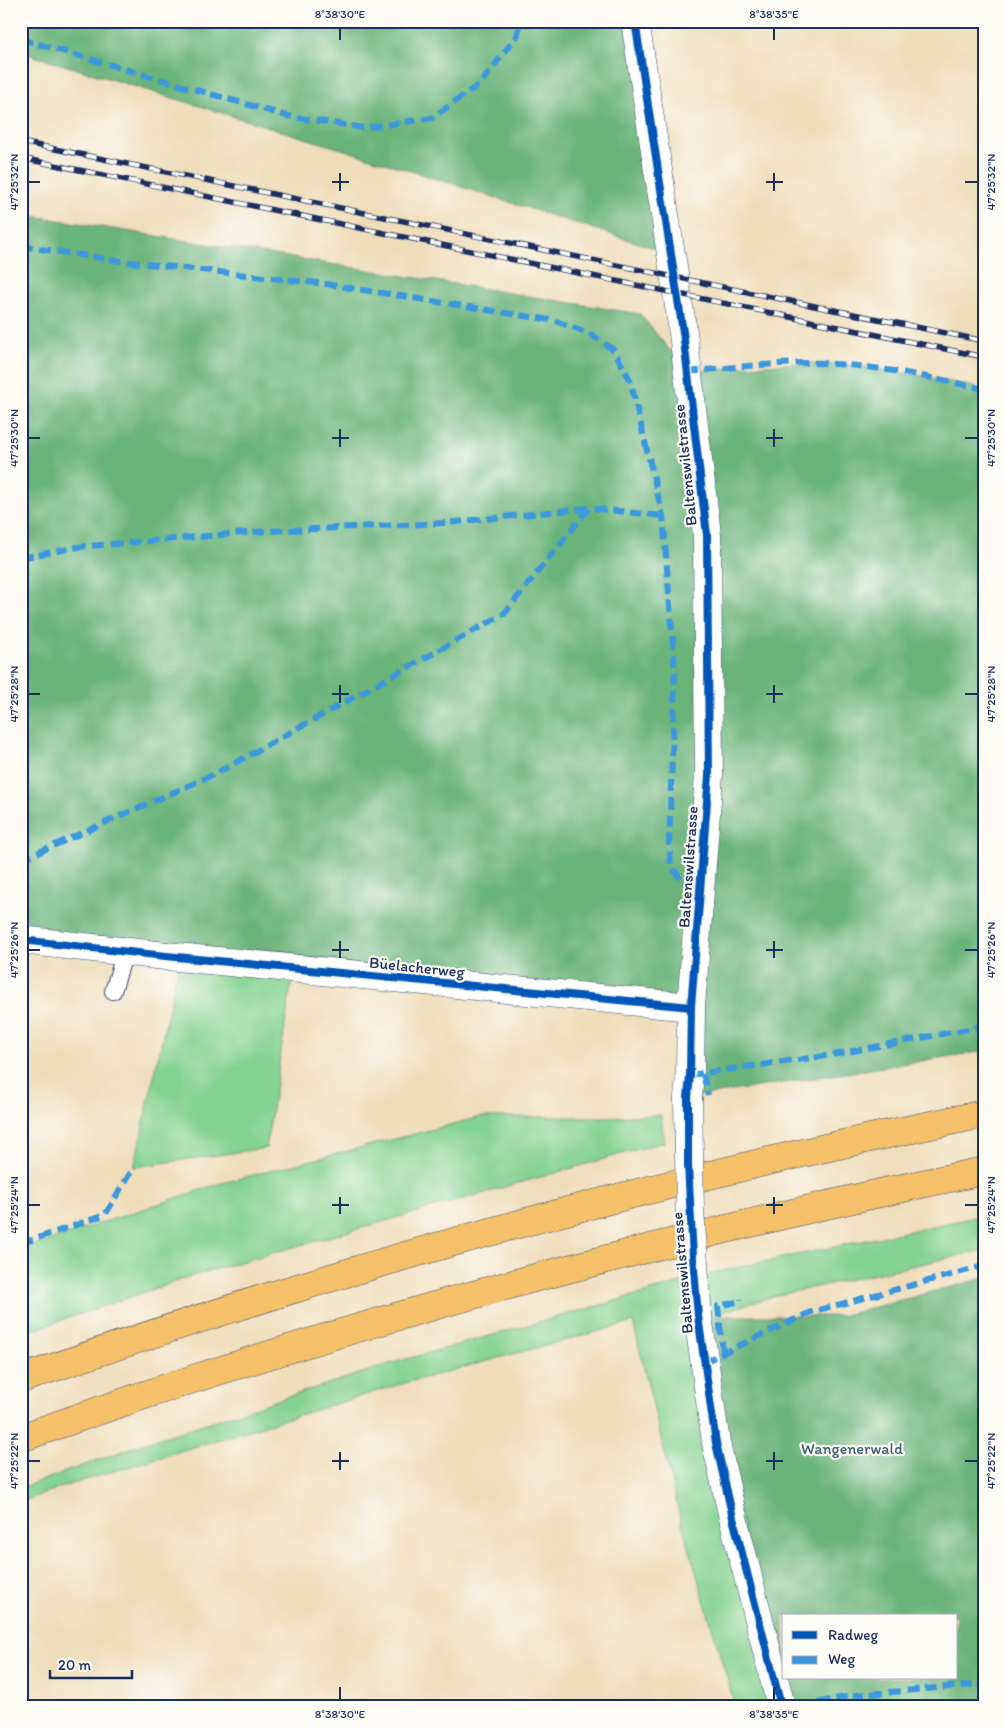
<svg xmlns="http://www.w3.org/2000/svg" width="1005" height="1727" font-family="Itim,sans-serif">
  <style>
    .green { fill: #84d290; stroke: #508077 }
    .forest { fill: #6bb47a; stroke: #43726c; fill-rule: evenodd }
    .lines { fill: none; stroke-linecap: round; stroke-linejoin: round }
    .lane-casing { stroke: #3b496c; stroke-width: 18 }
    .street-casing { stroke: #3b496c; stroke-width: 29 }
    .highway-casing { stroke: #3b496c; stroke-width: 29 }
    .lane { stroke: #fff; stroke-width: 16 }
    .street { stroke: #fff; stroke-width: 28 }
    .highway { stroke: #f5c16b; stroke-width: 28 }
    .rail-casing { stroke: #1b2f5e; stroke-width: 5.5 }
    .rail { stroke: #fdfcf7; stroke-width: 4; stroke-dasharray: 11; stroke-linecap: butt }
    .street-bridge-casing { stroke: #3b496c; stroke-width: 29; stroke-linecap: butt }
    .street-bridge { stroke: #fff; stroke-width: 28 }
    .quiet { stroke: #3a97de; stroke-width: 6; stroke-dasharray: 12 6; stroke-linecap: butt }
    .cycleway-casing { stroke: #fdfcf7; stroke-width: 11 }
    .cycleway { stroke: #0057b8; stroke-width: 8 }
    .ticks { fill: none; stroke: #1b2f5e; stroke-width: 2 }
    .labels { text-anchor: middle; dominant-baseline: central; stroke-width: 4.5; stroke-linejoin: round; paint-order: stroke }
    .street-label { font-size: 16px; fill: #1b2f5e; stroke: #fdfcf7 }
    .park-label { font-size: 16px; fill: #3a606d; stroke: #fdfcf7 }
    .neatline { fill: none; stroke: #1b2f5e; stroke-width: 2 }
    .ticks-label { font-size: 12px; text-anchor: middle; fill: #1b2f5e }
  </style>
  <rect width="100%" height="100%" fill="#fdfcf7"/>
  <filter id="ink" filterUnits="userSpaceOnUse"><feTurbulence type="fractalNoise" baseFrequency=".02" numOctaves="2"/><feDisplacementMap in="SourceGraphic" scale="10" xChannelSelector="R" yChannelSelector="G"/><feConvolveMatrix kernelMatrix="1 2 1 2 8 2 1 2 1" color-interpolation-filters="sRGB"/></filter>
  <filter id="wash" filterUnits="userSpaceOnUse"><feTurbulence type="fractalNoise" baseFrequency=".0096" numOctaves="4" result="noise"/><feDisplacementMap in="SourceGraphic" scale="20" xChannelSelector="R" yChannelSelector="G"/><feGaussianBlur stdDeviation="1.12" result="paint"/><feColorMatrix in="noise" values="0 0 0 0 0 0 0 0 0 0 0 0 0 0 0 0 0 1.4 0 .05"/><feComposite in="paint" operator="in"/></filter>
  <g filter="url(#wash)">
    <rect width="100%" height="100%" fill="#efddba"/>
    <!-- green -->
    <path class="green" d="M 179,963 L 293,974 L 266,1148 L 134,1167 Z
      M 661,1115 L 664,1142 L 195,1275 L 21,1334 L 21,1250 L 218,1184 L 481,1117 L 608,1117 Z
      M 984,1215 L 984,1250 L 774,1296 L 715,1314 L 683,1311 L 698,1316 L 781,1706 L 735,1706 L 680,1517 L 633,1322 L 394,1386 L 62,1487 L 21,1502 L 21,1488 L 151,1441 L 396,1362 L 726,1270 Z"/>
    <!-- forest -->
    <path class="forest" d="M 21,21 L 635,21 L 670,253 L 351,152 L 21,52 Z
      M 21,214 L 640,314 L 688,372 C 731,367 775,363 818,363 C 874,365 929,377 984,389 L 984,1051 L 688,1098 L 691,1007 L 21,940 Z
      M 984,1278 L 984,1706 L 781,1706 L 698,1316 L 841,1316 ZM 784,1616 L 956,1616 L 956,1678 L 784,1678 Z"/>
  </g>
  <g filter="url(#ink)">
    <g class="lines">
      <!-- lane casing -->
      <g class="lane-casing">
        <path id="lane" d="M 113,991 L 125,952"/>
      </g>
      <!-- street casing -->
      <g class="street-casing">
        <path id="street" d="M 635,21 L 683,332 L 707,535 L 709,775 L 691,1007 L 690,1075 L 688,1098
          M 21,940 L 156,955 L 691,1007
          M 698,1316 L 716,1443 L 733,1518 L 781,1706"/>
      </g>
      <!-- highway casing -->
      <g class="highway-casing">
        <path id="highway" d="M 21,1379 C 335,1268 658,1180 984,1114
          M 21,1438 C 201,1373 384,1318 568,1269 C 706,1233 844,1199 984,1171"/>
      </g>
      <!-- lane -->
      <use href="#lane" class="lane"/>
      <!-- street -->
      <use href="#street" class="street"/>
      <!-- highway -->
      <use href="#highway" class="highway"/>
      <!-- rail casing -->
      <g class="rail-casing">
        <path id="rail" d="M 21,142 L 984,341
          M 21,158 L 984,357"/>
      </g>
      <!-- rail -->
      <use href="#rail" class="rail"/>
      <!-- street-bridge casing -->
      <g class="street-bridge-casing">
        <path id="street-bridge" d="M 688,1098 L 690,1211 L 698,1316"/>
      </g>
      <!-- street-bridge -->
      <use href="#street-bridge" class="street-bridge"/>
      <!-- quiet -->
      <path class="quiet" d="M 21,39 L 287,116 L 365,128 L 432,118 L 481,83 L 517,36 L 521,21
        M 21,246 L 121,261 L 326,284 L 556,321 L 589,333 L 614,350 L 630,380 L 663,516 L 675,670 L 669,845 L 671,866 L 682,881 L 700,896
        M 688,372 C 731,367 775,363 818,363 C 874,365 929,377 984,389
        M 21,558 L 78,547 L 268,531 L 446,523 L 589,508 L 663,516
        M 21,860 L 217,773 L 504,614 L 589,508
        M 703,1074 L 708,1095
        M 690,1075 L 832,1055 L 984,1026
        M 21,1241 L 32,1240 L 105,1215 L 134,1167
        M 723,1353 L 718,1306 L 741,1301 L 741,1299
        M 704,1362 L 811,1312 L 984,1266
        M 800,1706 L 856,1695 L 984,1684"/>
      <!-- cycleway casing -->
      <g class="cycleway-casing">
        <path id="cycleway" d="M 635,21 L 683,332 L 707,535 L 709,775 L 691,1007 L 690,1075 L 688,1098 L 688,1165 L 693,1257 L 698,1316 L 716,1443 L 733,1518 L 781,1706
          M 21,940 L 156,955 L 691,1007"/>
      </g>
      <!-- cycleway -->
      <use href="#cycleway" class="cycleway"/>
    </g>
  </g>
  <!-- ticks -->
  <path class="ticks" d="M 340,28 L 340,40M 774,28 L 774,40M 340,173 L 340,191M 774,173 L 774,191M 28,182 L 40,182M 332,182 L 349,182M 766,182 L 783,182M 965,182 L 978,182M 340,429 L 340,447M 774,429 L 774,447M 28,438 L 40,438M 332,438 L 349,438M 766,438 L 783,438M 965,438 L 978,438M 340,685 L 340,703M 774,685 L 774,703M 28,694 L 40,694M 332,694 L 349,694M 766,694 L 783,694M 965,694 L 978,694M 340,941 L 340,958M 774,941 L 774,958M 28,950 L 40,950M 332,950 L 349,950M 766,950 L 783,950M 965,950 L 978,950M 340,1197 L 340,1214M 774,1197 L 774,1214M 28,1205 L 40,1205M 332,1205 L 349,1205M 766,1205 L 783,1205M 965,1205 L 978,1205M 340,1452 L 340,1470M 774,1452 L 774,1470M 28,1461 L 40,1461M 332,1461 L 349,1461M 766,1461 L 783,1461M 965,1461 L 978,1461M 340,1687 L 340,1700M 774,1687 L 774,1700"/>
  <g class="labels">
    <!-- street labels -->
    <g class="street-label">
      <text transform="translate(685 465) rotate(-96)">Baltenswilstrasse</text>
      <text transform="translate(688 867) rotate(-86)">Baltenswilstrasse</text>
      <text transform="translate(417 967) rotate(6)">Büelacherweg</text>
      <text transform="translate(682 1273) rotate(-95)">Baltenswilstrasse</text>
    </g>
    <!-- park labels -->
    <g class="park-label">
      <text x="852" y="1448">Wangenerwald</text>
    </g>
  </g>
  <!-- margin -->
  <rect width="1005" height="1727" fill="none" stroke="#fdfcf7" stroke-width="55"/>
  <!-- legend -->
  <rect x="782" y="1614" width="175" height="65" fill="#fdfcf7" stroke="#a3aaba"/>
  <rect x="792" y="1631" width="25" height="8" fill="#0057b8" stroke="#a3aaba"/>
  <text x="828" y="1640" font-size="15" fill="#1b2f5e">Radweg</text>
  <rect x="792" y="1656" width="25" height="8" fill="#3a97de" stroke="#a3aaba"/>
  <text x="828" y="1664" font-size="15" fill="#1b2f5e">Weg</text>
  <!-- scale -->
  <path d="M50 1670v8h82v-8" fill="none" stroke="#1b2f5e" stroke-width="2.5"/>
  <text x="58" y="1670" font-size="15" fill="#1b2f5e" stroke="#fdfcf7" stroke-width="4" paint-order="stroke">20 m</text>
  <rect x="28" y="28" width="950" height="1672" class="neatline"/>
  <g class="ticks-label">
    <text x="340" y="18">8°38'30"E</text>
    <text x="774" y="18">8°38'35"E</text>
    <text transform="translate(14 182) rotate(-90)" y="4">47°25'32"N</text>
    <text transform="translate(991 182) rotate(-90)" y="4">47°25'32"N</text>
    <text transform="translate(14 438) rotate(-90)" y="4">47°25'30"N</text>
    <text transform="translate(991 438) rotate(-90)" y="4">47°25'30"N</text>
    <text transform="translate(14 694) rotate(-90)" y="4">47°25'28"N</text>
    <text transform="translate(991 694) rotate(-90)" y="4">47°25'28"N</text>
    <text transform="translate(14 950) rotate(-90)" y="4">47°25'26"N</text>
    <text transform="translate(991 950) rotate(-90)" y="4">47°25'26"N</text>
    <text transform="translate(14 1205) rotate(-90)" y="4">47°25'24"N</text>
    <text transform="translate(991 1205) rotate(-90)" y="4">47°25'24"N</text>
    <text transform="translate(14 1461) rotate(-90)" y="4">47°25'22"N</text>
    <text transform="translate(991 1461) rotate(-90)" y="4">47°25'22"N</text>
    <text x="340" y="1718">8°38'30"E</text>
    <text x="774" y="1718">8°38'35"E</text>
  </g>
</svg>
